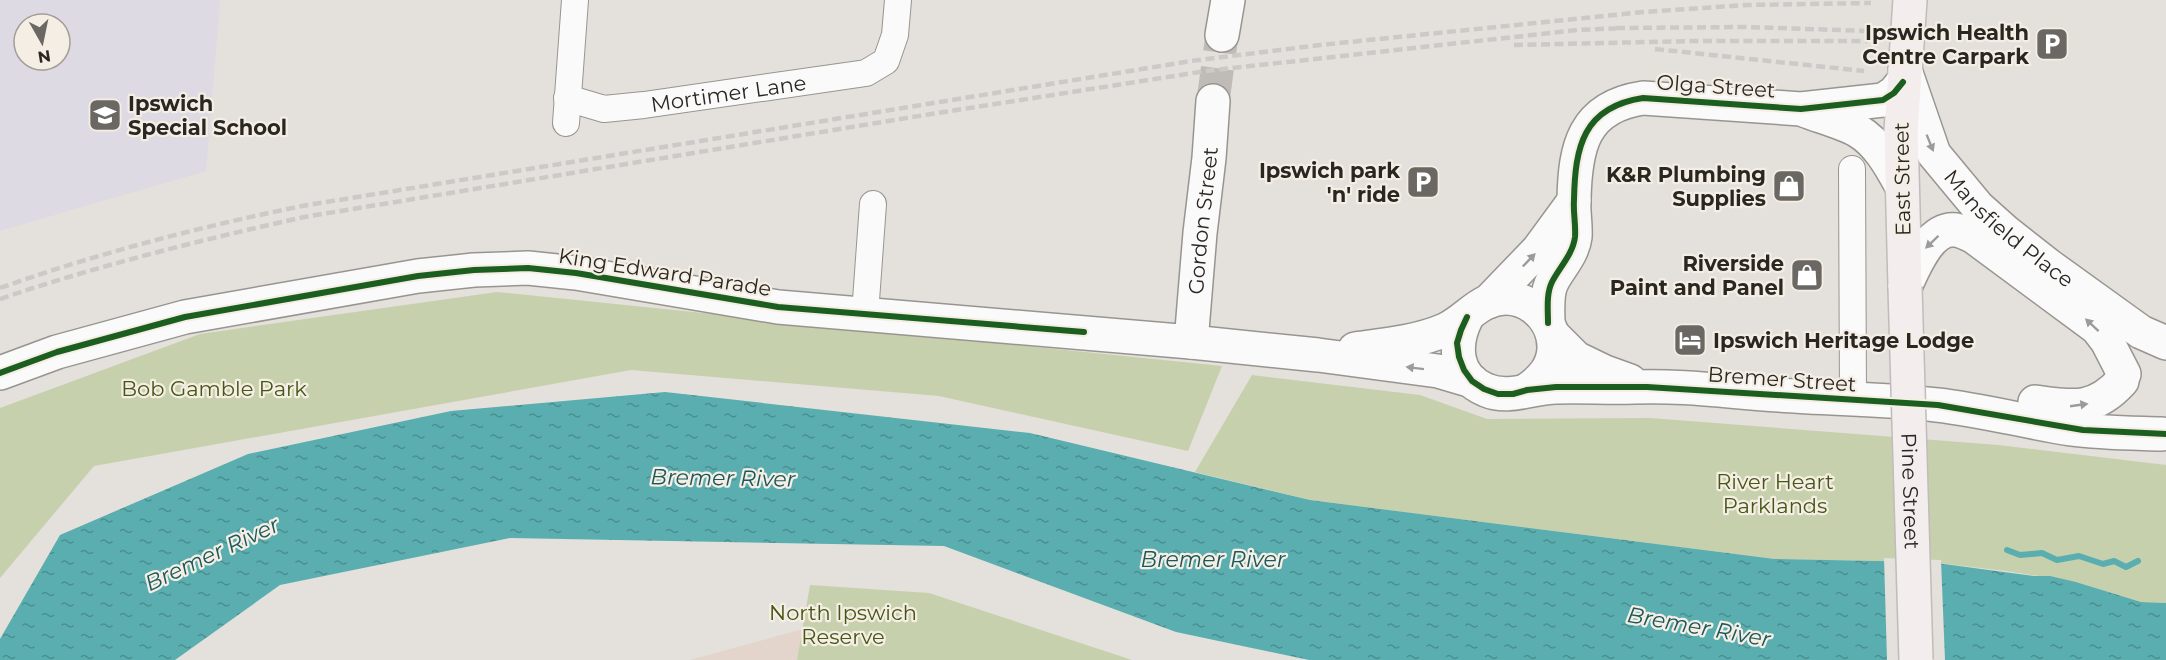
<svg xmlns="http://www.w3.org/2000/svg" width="2166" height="660" font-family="Montserrat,sans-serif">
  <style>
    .industrial { fill: #e3d5cc }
    .education { fill: #dedae3; fill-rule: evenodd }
    .green { fill: #c7d0ac }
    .water { fill: url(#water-ripples) }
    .pier { fill: #e4e0db }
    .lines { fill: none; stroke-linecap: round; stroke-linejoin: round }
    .stream { stroke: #5aaeb0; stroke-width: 6 }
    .secondary-tunnel { stroke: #bfbbb6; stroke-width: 33; stroke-dasharray: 33 16; stroke-linecap: butt }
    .street-casing { stroke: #989591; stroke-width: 28 }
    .secondary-casing { stroke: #989591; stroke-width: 36 }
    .primary-casing { stroke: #bfbcba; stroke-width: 36 }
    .street { stroke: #fbfafa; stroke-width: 26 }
    .secondary { stroke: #fbfafa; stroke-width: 33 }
    .primary { stroke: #f3eded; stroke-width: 33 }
    .rail { stroke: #cbcac8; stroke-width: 4.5; stroke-dasharray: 9 4.5; stroke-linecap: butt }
    .primary-bridge-casing { stroke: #bfbcba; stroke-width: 36; stroke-linecap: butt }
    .primary-bridge { stroke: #f3eded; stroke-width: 33 }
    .cycleway-casing { stroke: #f5eee4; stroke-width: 10 }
    .cycleway { stroke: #1b5e20; stroke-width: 6 }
    .oneway { fill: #9d9b99 }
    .labels { text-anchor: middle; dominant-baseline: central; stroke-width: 4.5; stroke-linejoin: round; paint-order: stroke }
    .poi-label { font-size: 21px; font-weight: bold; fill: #2a2723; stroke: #f5eee4; text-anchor: end }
    .street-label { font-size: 21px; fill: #2a2723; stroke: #f5eee4 }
    .park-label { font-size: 21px; fill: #465715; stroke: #f5eee4 }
    .water-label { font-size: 22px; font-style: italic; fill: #1a585b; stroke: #f5eee4 }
  </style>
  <defs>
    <pattern id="water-ripples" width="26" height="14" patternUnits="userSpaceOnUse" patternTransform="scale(1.5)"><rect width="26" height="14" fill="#5aaeb0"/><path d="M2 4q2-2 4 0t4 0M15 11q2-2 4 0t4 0" fill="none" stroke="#4b8e8f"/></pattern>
  </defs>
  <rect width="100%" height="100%" fill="#e4e0db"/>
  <!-- industrial -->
  <path class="industrial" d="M 803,629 L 797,660 L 690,660 Z"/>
  <!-- education -->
  <path class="education" d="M 0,0 L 220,0 L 206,171 L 0,231 ZM 24,24 L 60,24 L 60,60 L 24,60 Z"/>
  <!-- green -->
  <path class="green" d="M 497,292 L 1222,366 L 1188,451 L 939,396 L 631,370 L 94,466 L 0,578 L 0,408 L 200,334 Z
    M 1252,375 L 1420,395 L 1487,419 L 1650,418 L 1998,445 L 2166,465 L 2166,603 L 2141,602 L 2076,582 L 2006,571 L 1929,562 L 1775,559 L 1310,500 L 1195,472 Z
    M 810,585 L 929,593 L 1132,660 L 797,660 Z"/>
  <!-- water -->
  <path class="water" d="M 665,392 L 1030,433 L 1310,500 L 1775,559 L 1929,562 L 2034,576 L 2050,576 L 2076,582 L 2141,602 L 2166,603 L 2166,660 L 1309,660 L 1176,632 L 944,546 L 510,538 L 280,585 L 175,660 L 0,660 L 0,639 L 60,535 L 248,454 L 451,411 Z"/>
  <!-- pier -->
  <path class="pier" d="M 1884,558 L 1941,560 L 1945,660 L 1887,660 Z"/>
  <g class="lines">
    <!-- stream -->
    <path class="stream" d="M 2007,550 L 2020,555 L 2042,553 L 2057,560 L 2079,556 L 2103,564 L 2114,561 L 2126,567 L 2138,561"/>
    <!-- secondary-tunnel -->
    <path class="secondary-tunnel" d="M 1213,101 L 1222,35"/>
    <!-- street casing -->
    <g class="street-casing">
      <g id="street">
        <path id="s1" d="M 567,98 L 604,109 L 644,105 L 866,73 L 886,61 L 895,35 L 898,0"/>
        <path d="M 566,123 L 575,0"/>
        <path d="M 1852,169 L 1853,400"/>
        <path d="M 865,314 L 873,204"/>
      </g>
    </g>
    <!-- secondary casing -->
    <g class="secondary-casing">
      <g id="secondary">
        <path d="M 1222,35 L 1228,0"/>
        <path id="s2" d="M 1905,70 L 1934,154 L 1978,207 L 2006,232 L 2048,265 L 2141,332 L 2166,343"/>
        <path d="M 1806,111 C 1822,117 1844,123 1858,131 C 1878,143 1890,165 1901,185"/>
        <path d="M 1905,287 C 1914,268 1929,227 1956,230 C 1962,231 1968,234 1974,237 L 2097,328 L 2107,341 L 2124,374"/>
        <path d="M 1488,302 L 1538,250 L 1574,201"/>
        <path d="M 1467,317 C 1453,344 1454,377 1486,390 C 1509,400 1533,387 1557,387 C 1583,386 1608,388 1634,387 C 1682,385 1731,392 1779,395 C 1831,399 1885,399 1937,405 C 1982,410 2026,422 2071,429 C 2101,433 2132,433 2162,434"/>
        <path d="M 1548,323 C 1548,310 1546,294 1552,282 C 1559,268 1573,254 1575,237 C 1576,225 1573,212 1574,200 C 1575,147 1583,107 1643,98 L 1801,109 L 1883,100 L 1894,93 L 1903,82"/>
        <path d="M 1553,335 L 1576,358 L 1605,372 L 1630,381"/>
        <path id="s3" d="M 1191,342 L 1200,233 L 1209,158 L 1213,101"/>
        <path d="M 1355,349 C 1385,345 1417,342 1445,330 C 1461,323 1473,308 1487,302 C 1521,288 1555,315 1554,349 C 1553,368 1541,380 1527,390"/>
        <path d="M 0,373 L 57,352 L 185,317 L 418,276 L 474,270 L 528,268 L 576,273 L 778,307 L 1191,342 L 1318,355 L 1438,371 L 1472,381"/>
        <path d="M 2035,402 C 2072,407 2094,412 2122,381"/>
      </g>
    </g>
    <!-- primary casing -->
    <g class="primary-casing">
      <path id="primary" d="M 1905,287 L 1901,131 L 1910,0"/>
    </g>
    <!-- street -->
    <use href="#street" class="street"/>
    <!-- secondary -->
    <use href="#secondary" class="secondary"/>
    <!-- primary -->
    <use href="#primary" class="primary"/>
    <!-- rail -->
    <path class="rail" d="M 1616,28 L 1747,27 L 1869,31
      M 1514,45 L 1694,41 L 1868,41
      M 1655,49 L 1864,71
      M 0,288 C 99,253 199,227 302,206 L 1191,61 L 1320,45 L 1643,12 L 1747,5 L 1871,3
      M 0,299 C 100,265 201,240 304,217 L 925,115 L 1206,71 L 1577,30 L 1624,28"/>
    <!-- primary-bridge casing -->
    <g class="primary-bridge-casing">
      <g id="primary-bridge">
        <path id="s4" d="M 1905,287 L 1916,660"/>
      </g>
    </g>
    <!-- primary-bridge -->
    <use href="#primary-bridge" class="primary-bridge"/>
    <!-- cycleway casing -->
    <g class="cycleway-casing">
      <path id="cycleway" d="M 1467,317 L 1461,330 L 1457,343 L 1459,357 L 1464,370 L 1472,381 L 1484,389 L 1498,394 L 1513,394 L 1527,390 L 1556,387 L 1647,387 L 1938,405 L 2083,430 L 2166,434
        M 1548,323 C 1548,310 1546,294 1552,282 C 1559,268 1573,254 1575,237 C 1576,225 1573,212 1574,200 C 1575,147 1583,107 1643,98 L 1801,109 L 1883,100 L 1894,93 L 1903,82
        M 0,373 L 57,352 L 185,317 L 418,276 L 474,270 L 528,268 L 576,273 L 778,307 L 1084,332"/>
    </g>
    <!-- cycleway -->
    <use href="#cycleway" class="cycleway"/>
  </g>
  <!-- one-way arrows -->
  <defs><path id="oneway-solid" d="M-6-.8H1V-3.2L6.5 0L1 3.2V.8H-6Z" transform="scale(1.5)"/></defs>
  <g class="oneway">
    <use href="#oneway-solid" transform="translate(1930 143) rotate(68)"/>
    <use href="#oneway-solid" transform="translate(1932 242) rotate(136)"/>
    <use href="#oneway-solid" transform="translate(1529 260) rotate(-46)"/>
    <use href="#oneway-solid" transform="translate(2092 325) rotate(-137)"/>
    <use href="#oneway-solid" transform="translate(1415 368) rotate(-173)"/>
    <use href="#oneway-solid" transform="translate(2079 405) rotate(-8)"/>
  </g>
  <!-- icons -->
  <defs>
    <g id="parking-square" transform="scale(1.725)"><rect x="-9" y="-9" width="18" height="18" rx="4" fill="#6b6863" stroke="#f5eee4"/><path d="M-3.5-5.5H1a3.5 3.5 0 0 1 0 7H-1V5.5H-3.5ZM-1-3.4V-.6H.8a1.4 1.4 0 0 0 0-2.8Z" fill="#fff"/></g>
    <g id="school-square" transform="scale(1.725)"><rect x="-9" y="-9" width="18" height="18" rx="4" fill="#6b6863" stroke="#f5eee4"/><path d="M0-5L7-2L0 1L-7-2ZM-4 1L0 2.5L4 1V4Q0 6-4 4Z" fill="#fff"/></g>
    <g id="shop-square" transform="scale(1.725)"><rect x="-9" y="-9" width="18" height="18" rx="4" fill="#6b6863" stroke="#f5eee4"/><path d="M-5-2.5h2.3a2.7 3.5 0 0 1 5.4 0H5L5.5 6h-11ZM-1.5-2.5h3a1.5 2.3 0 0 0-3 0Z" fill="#fff"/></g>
    <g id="hotel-square" transform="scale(1.725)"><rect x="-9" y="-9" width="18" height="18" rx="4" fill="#6b6863" stroke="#f5eee4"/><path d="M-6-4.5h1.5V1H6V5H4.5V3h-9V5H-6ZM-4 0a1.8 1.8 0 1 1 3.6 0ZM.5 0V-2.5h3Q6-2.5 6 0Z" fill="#fff"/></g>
  </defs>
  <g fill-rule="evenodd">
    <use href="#parking-square" x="2052" y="44"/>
    <use href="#school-square" x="105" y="115"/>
    <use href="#parking-square" x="1423" y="182"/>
    <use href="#shop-square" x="1789" y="186"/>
    <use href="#shop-square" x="1807" y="275"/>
    <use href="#hotel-square" x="1690" y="340"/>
  </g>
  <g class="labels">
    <!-- poi labels -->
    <g class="poi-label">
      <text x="2029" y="32">Ipswich Health<tspan x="2029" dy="24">Centre Carpark</tspan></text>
      <text x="128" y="103" text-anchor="start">Ipswich<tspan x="128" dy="24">Special School</tspan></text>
      <text x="1400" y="170">Ipswich park<tspan x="1400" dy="24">'n' ride</tspan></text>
      <text x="1766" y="174">K&amp;R Plumbing<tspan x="1766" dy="24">Supplies</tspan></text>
      <text x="1784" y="263">Riverside<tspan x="1784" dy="24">Paint and Panel</tspan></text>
      <text x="1713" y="340" text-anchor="start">Ipswich Heritage Lodge</text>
    </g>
    <!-- street labels -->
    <g class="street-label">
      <text transform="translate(1716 86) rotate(4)">Olga Street</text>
      <text stroke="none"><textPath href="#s1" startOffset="164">Mortimer Lane</textPath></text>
      <text transform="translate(1902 179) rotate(-91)">East Street</text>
      <text stroke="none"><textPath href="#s3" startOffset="122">Gordon Street</textPath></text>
      <text stroke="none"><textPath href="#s2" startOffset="195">Mansfield Place</textPath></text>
      <text transform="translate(665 272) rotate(9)">King Edward Parade</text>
      <text transform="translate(1782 379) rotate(4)">Bremer Street</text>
      <text stroke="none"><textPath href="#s4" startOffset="204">Pine Street</textPath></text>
    </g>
    <!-- park labels -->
    <g class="park-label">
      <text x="214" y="388">Bob Gamble Park</text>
      <text x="1775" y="481">River Heart<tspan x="1775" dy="24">Parklands</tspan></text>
      <text x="843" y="612">North Ipswich<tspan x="843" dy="24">Reserve</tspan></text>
    </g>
    <!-- water labels -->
    <g class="water-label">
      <text transform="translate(723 478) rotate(1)">Bremer River</text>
      <text transform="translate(212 554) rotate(-25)">Bremer River</text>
      <text x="1213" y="559">Bremer River</text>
      <text transform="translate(1699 627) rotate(10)">Bremer River</text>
    </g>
  </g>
  <!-- north arrow -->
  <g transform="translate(42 42) rotate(171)"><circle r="28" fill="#f5eee4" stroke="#a49e97" stroke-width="1.5"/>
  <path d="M0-4.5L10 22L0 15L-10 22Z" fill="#6b6863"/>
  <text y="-9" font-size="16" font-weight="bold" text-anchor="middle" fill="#2a2723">N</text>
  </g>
</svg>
